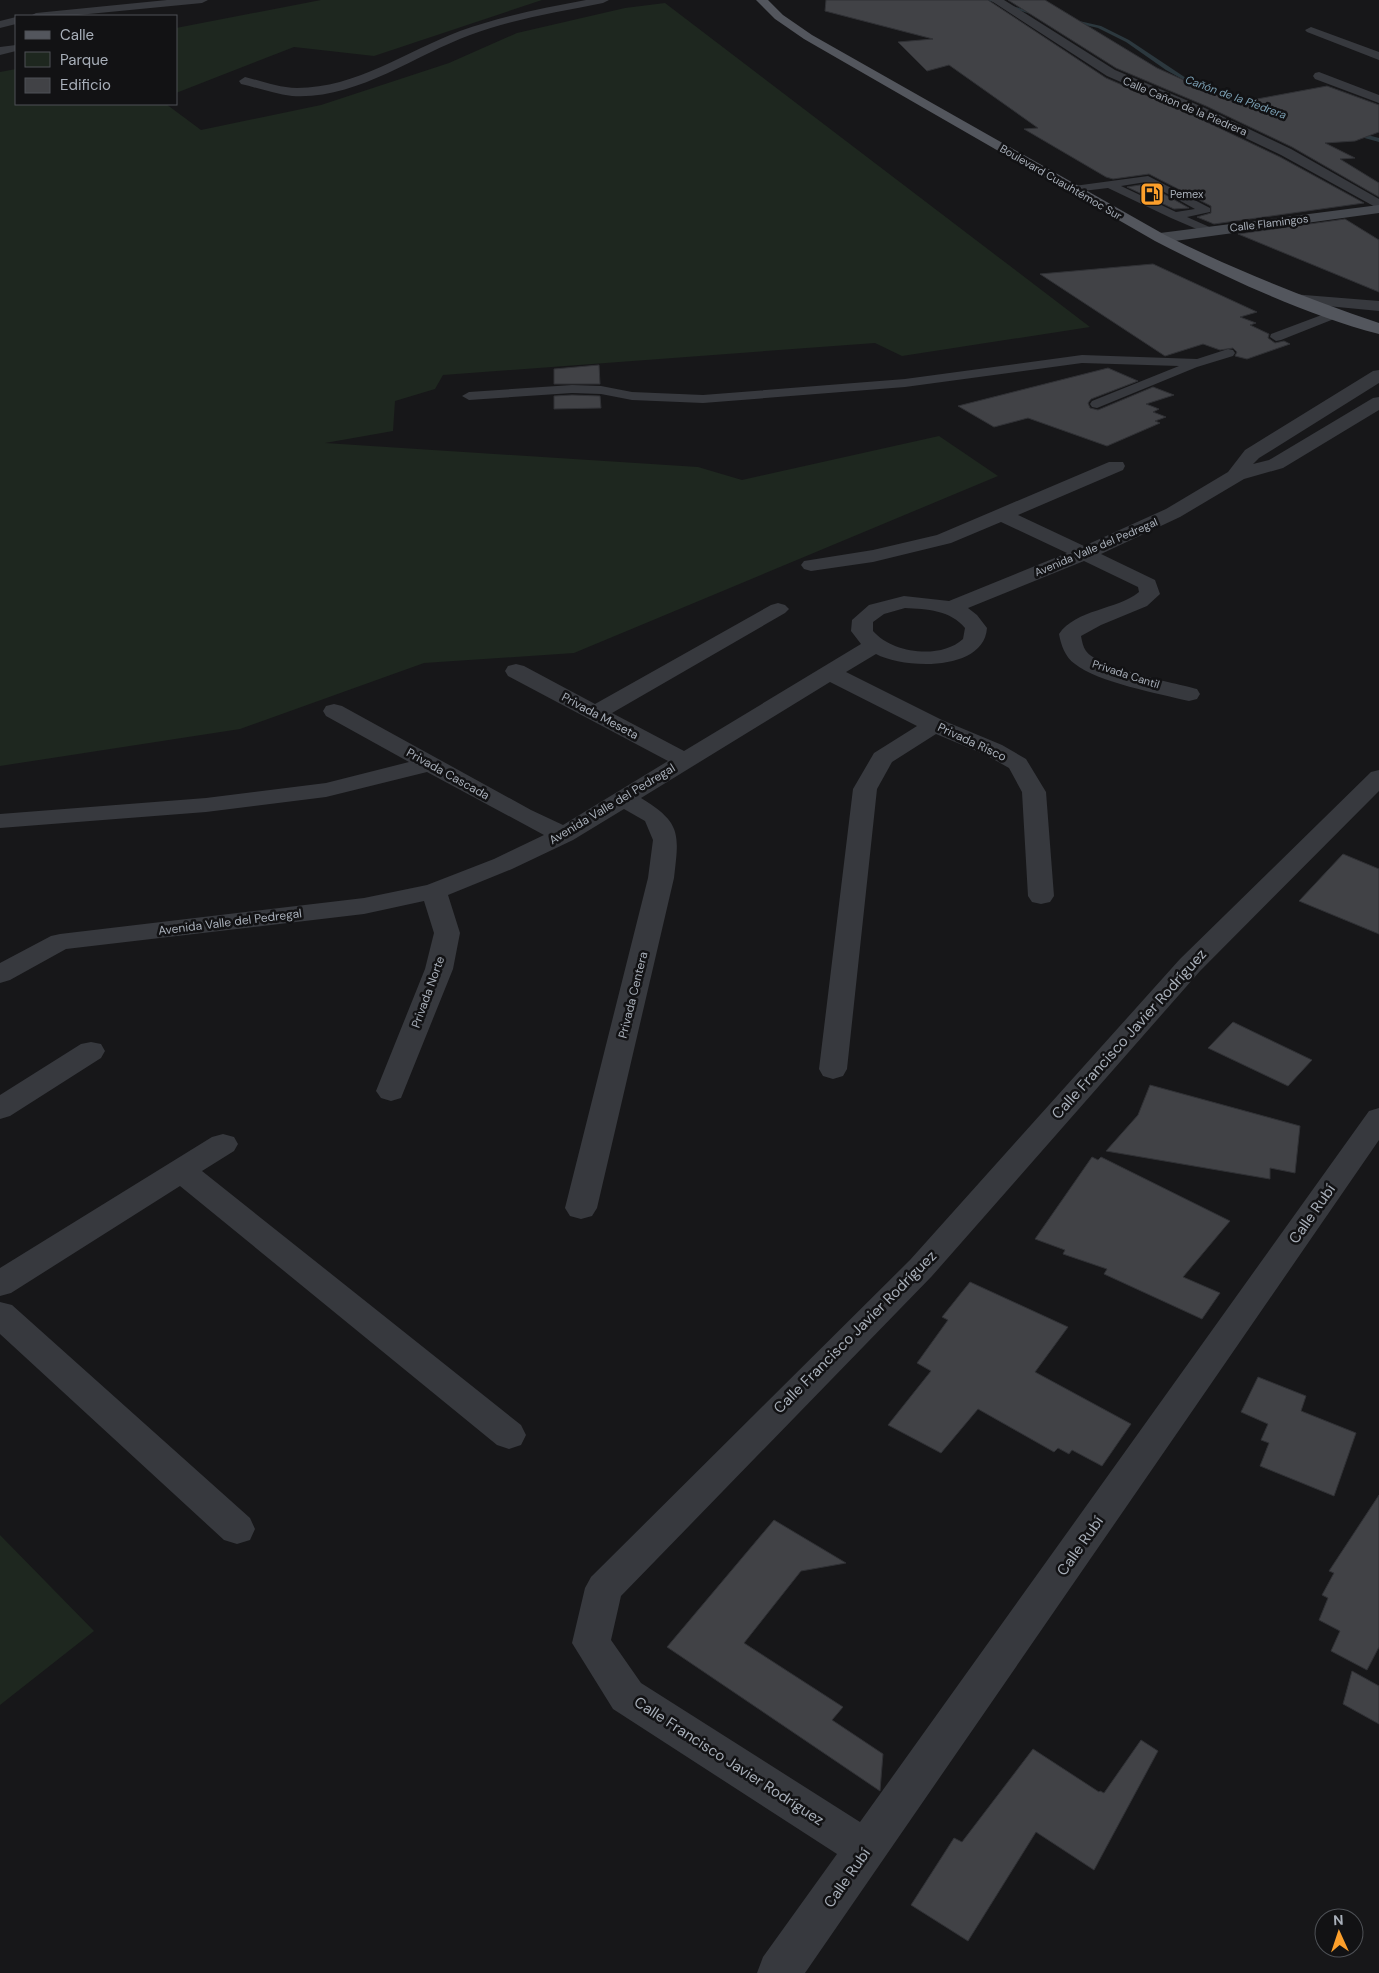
<svg xmlns="http://www.w3.org/2000/svg" width="1379" height="1973" font-family="'DM Sans',sans-serif">
  <style>
    .green { fill: #1e271f }
    .lines { fill: none; stroke-linecap: round; stroke-linejoin: round }
    .stream { fill: #2c383e; fill-rule: evenodd }
    .building { fill: #414246; stroke: #303135 }
    .lane { fill: #37393e; fill-rule: evenodd }
    .street { fill: #37393e; fill-rule: evenodd }
    .secondary { fill: #45484e; fill-rule: evenodd }
    .primary { fill: #53565d; fill-rule: evenodd }
    .labels { text-anchor: middle; dominant-baseline: central; stroke-width: 5; stroke-linejoin: round; paint-order: stroke }
    .far-water-label { font-size: 11px; font-style: italic; fill: #7da2b6; stroke: #121214 }
    .far-street-label { font-size: 11px; fill: #a8afb9; stroke: #121214 }
    .far-poi-label { font-size: 11px; fill: #a8afb9; stroke: #121214; text-anchor: start }
    .street-label { font-size: 12px; fill: #a8afb9; stroke: #121214 }
    .near-street-label { font-size: 15px; fill: #a8afb9; stroke: #121214 }
  </style>
  <rect width="100%" height="100%" fill="#171719"/>
  <!-- green -->
  <path class="green" d="M 321,0 L 542,0 L 374,56 L 294,47 L 176,93 L 176,28 Z
    M 665,3 L 1090,327 L 902,356 L 875,343 L 443,375 L 435,389 L 395,401 L 393,431 L 325,443 L 698,467 L 742,480 L 939,436 L 998,476 L 574,653 L 424,663 L 240,729 L 0,766 L 0,72 L 16,69 L 16,104 L 166,104 L 201,130 L 321,105 L 449,63 L 517,33 L 625,8 Z
    M 0,1535 L 94,1631 L 0,1705 Z"/>
  <g class="lines">
    <!-- stream -->
    <path class="stream" d="M 987,0 L 994,0 L 1041,15 L 1037,16 Z
      M 1062,17 L 1101,26 L 1129,40 L 1186,78 L 1203,86 L 1263,106 L 1258,107 L 1191,84 L 1166,70 L 1126,42 L 1098,28 L 1060,19 Z
      M 1352,131 L 1379,138 L 1379,142 L 1350,134 Z"/>
  </g>
  <!-- building -->
  <path class="building" d="M 826,0 L 988,0 L 1106,78 L 1194,116 L 1280,157 L 1364,203 L 1214,224 L 1197,217 L 1211,213 L 1211,206 L 1149,174 L 1113,179 L 1106,177 L 1024,129 L 1038,128 L 949,65 L 927,71 L 898,42 L 933,39 L 825,11 Z
    M 1008,0 L 1045,0 L 1157,68 L 1217,95 L 1224,95 L 1241,102 L 1327,86 L 1379,105 L 1379,132 L 1355,141 L 1325,143 L 1355,158 L 1340,159 L 1379,183 L 1379,197 L 1292,147 L 1206,106 L 1116,68 Z
    M 1146,184 L 1189,208 L 1174,209 L 1127,187 Z
    M 1345,219 L 1379,240 L 1379,292 L 1238,234 Z
    M 1153,264 L 1257,312 L 1240,317 L 1256,323 L 1250,325 L 1269,334 L 1268,338 L 1275,343 L 1284,341 L 1290,344 L 1247,359 L 1235,356 L 1237,352 L 1233,348 L 1220,350 L 1203,344 L 1165,356 L 1040,274 Z
    M 599,365 L 600,384 L 554,384 L 554,369 Z
    M 1108,368 L 1138,381 L 1091,399 L 1088,403 L 1090,408 L 1098,410 L 1153,387 L 1174,395 L 1146,404 L 1159,409 L 1153,412 L 1166,417 L 1155,421 L 1160,423 L 1107,446 L 1028,418 L 994,427 L 958,406 Z
    M 572,395 L 600,396 L 601,408 L 554,409 L 554,396 Z
    M 1343,854 L 1379,869 L 1379,934 L 1299,901 Z
    M 1233,1022 L 1264,1037 L 1312,1060 L 1288,1086 L 1208,1048 Z
    M 1150,1085 L 1300,1126 L 1295,1173 L 1270,1168 L 1270,1179 L 1106,1151 L 1138,1115 Z
    M 1092,1157 L 1098,1160 L 1101,1157 L 1230,1221 L 1183,1277 L 1220,1293 L 1202,1319 L 1104,1274 L 1107,1269 L 1063,1254 L 1065,1250 L 1035,1239 Z
    M 970,1282 L 1068,1327 L 1035,1372 L 1131,1424 L 1102,1466 L 1072,1450 L 1069,1454 L 1058,1448 L 1054,1452 L 978,1409 L 941,1453 L 888,1425 L 931,1371 L 917,1363 L 948,1320 L 942,1317 Z
    M 1258,1377 L 1306,1396 L 1301,1411 L 1356,1433 L 1334,1496 L 1260,1466 L 1269,1443 L 1261,1440 L 1268,1424 L 1241,1412 Z
    M 1379,1495 L 1379,1647 L 1367,1670 L 1331,1651 L 1340,1631 L 1319,1620 L 1328,1598 L 1322,1595 L 1334,1573 L 1329,1571 Z
    M 774,1520 L 846,1563 L 801,1571 L 744,1643 L 843,1707 L 832,1720 L 883,1754 L 880,1791 L 667,1647 Z
    M 1352,1671 L 1379,1686 L 1379,1724 L 1343,1704 Z
    M 1141,1740 L 1158,1751 L 1094,1870 L 1036,1832 L 968,1941 L 911,1905 L 954,1838 L 962,1842 L 1033,1749 L 1099,1792 L 1100,1791 L 1104,1793 Z"/>
  <g class="lines">
    <!-- lane -->
    <path class="lane" d="M 1148,176 L 1210,208 L 1210,212 L 1187,217 L 1214,229 L 1214,233 L 1206,233 L 1171,218 L 1108,188 L 1074,192 L 1069,189 L 1074,186 ZM 1146,182 L 1195,209 L 1176,212 L 1121,186 Z
      M 1335,310 L 1341,314 L 1339,317 L 1281,340 L 1276,341 L 1270,337 L 1271,334 Z
      M 1228,349 L 1233,350 L 1235,353 L 1233,356 L 1197,367 L 1097,408 L 1092,407 L 1090,404 L 1092,401 L 1179,366 L 1082,363 L 905,387 L 703,403 L 632,400 L 601,394 L 572,393 L 469,400 L 462,396 L 469,392 L 572,385 L 601,386 L 632,392 L 703,395 L 905,379 L 1082,355 L 1197,359 Z"/>
    <!-- street -->
    <path class="street" d="M 167,0 L 208,0 L 202,3 L 68,16 L 30,16 L 36,13 Z
      M 586,0 L 609,0 L 603,3 C 558,12 513,19 470,35 C 413,56 356,100 292,96 C 275,94 258,88 241,84 L 239,81 L 245,77 C 262,81 279,88 297,88 C 356,88 407,51 460,31 C 501,16 544,8 586,0 Z
      M 990,0 L 1004,0 L 1115,70 L 1205,108 L 1291,149 L 1379,199 L 1379,209 L 1281,155 L 1195,114 L 1107,76 Z
      M 16,17 L 16,24 L 0,28 L 0,21 Z
      M 1311,27 L 1379,52 L 1379,60 L 1307,32 L 1305,30 Z
      M 16,45 L 16,51 L 0,55 L 0,47 Z
      M 1319,72 L 1379,95 L 1379,103 L 1315,79 L 1313,76 L 1315,73 Z
      M 1292,294 L 1379,301 L 1379,311 L 1286,302 L 1284,299 L 1286,296 Z
      M 1379,370 L 1379,383 L 1259,458 L 1253,464 L 1269,460 L 1373,398 L 1379,397 L 1379,410 L 1283,468 L 1244,479 L 1180,517 L 1101,554 L 1155,580 L 1160,594 L 1147,606 L 1101,625 L 1081,636 C 1082,641 1083,647 1086,651 C 1098,668 1175,683 1197,689 L 1200,694 L 1197,699 L 1189,701 C 1160,694 1097,682 1075,664 C 1065,657 1061,645 1059,634 C 1076,609 1117,610 1139,592 L 1138,587 L 1084,561 L 968,608 L 977,615 L 987,628 C 984,672 904,669 876,654 L 846,672 L 942,720 L 1002,745 L 1026,759 L 1046,792 L 1054,896 L 1050,902 L 1041,904 L 1032,902 L 1028,896 L 1022,792 L 1009,768 L 986,755 L 936,734 L 892,762 L 877,789 L 847,1069 L 843,1076 L 833,1079 L 823,1076 L 819,1069 L 853,789 L 874,753 L 917,726 L 830,682 L 641,798 C 682,823 679,834 674,878 L 597,1208 L 592,1216 L 581,1219 L 570,1216 L 565,1208 L 648,878 L 653,840 L 645,821 L 624,809 L 573,840 L 512,869 L 448,895 L 460,933 L 453,969 L 401,1098 L 391,1101 L 381,1098 L 376,1091 L 425,969 L 434,933 L 424,901 L 364,914 L 66,949 L 10,980 L 0,983 L 0,963 L 51,936 L 60,934 L 364,898 L 427,885 L 494,859 L 544,835 L 427,772 L 326,797 L 206,812 L 0,828 L 0,814 L 206,798 L 326,783 L 409,762 L 326,716 L 323,711 L 326,706 L 334,704 L 342,706 L 531,810 L 563,825 L 668,761 L 508,676 L 505,671 L 508,666 L 516,664 L 524,666 L 595,704 L 771,605 L 778,603 L 785,605 L 789,609 L 785,613 L 612,713 L 684,751 L 861,644 L 851,631 L 852,620 L 869,605 L 904,596 L 949,601 L 1067,553 L 1001,522 L 951,543 L 873,562 L 811,571 L 804,569 L 801,565 L 804,561 L 873,550 L 937,535 L 1109,462 L 1123,462 L 1125,466 L 1123,470 L 1018,515 L 1084,546 L 1166,509 L 1228,472 L 1245,450 L 1373,371 ZM 905,608 C 927,609 950,610 965,628 L 963,639 C 940,660 892,653 873,631 L 873,622 L 884,614 Z
      M 1379,770 L 1379,791 L 1200,971 L 932,1276 L 621,1596 L 611,1640 L 641,1683 L 860,1822 L 1369,1111 L 1379,1108 L 1379,1140 L 805,1973 L 757,1973 L 763,1957 L 837,1854 L 613,1709 L 572,1643 L 585,1588 L 591,1577 L 910,1260 L 1180,959 L 1371,772 Z
      M 91,1042 L 101,1044 L 105,1051 L 101,1058 L 10,1116 L 0,1119 L 0,1095 L 81,1044 Z
      M 223,1134 L 234,1137 L 238,1144 L 234,1151 L 202,1171 L 521,1425 L 526,1435 L 521,1445 L 509,1449 L 497,1445 L 180,1186 L 11,1293 L 0,1296 L 0,1268 L 212,1137 Z
      M 0,1302 L 12,1305 L 250,1518 L 255,1529 L 250,1540 L 237,1544 L 224,1540 L 0,1334 Z"/>
    <!-- secondary -->
    <path class="secondary" d="M 1379,205 L 1379,213 L 1160,243 L 1152,238 L 1160,233 Z"/>
    <!-- primary -->
    <path class="primary" d="M 756,0 L 768,0 L 783,15 L 812,35 L 1165,235 C 1235,270 1305,298 1379,323 L 1379,334 C 1305,315 1223,276 1155,241 L 804,39 L 775,19 Z"/>
  </g>
  <!-- icons -->
  <defs>
    <g id="fuel-square" transform="scale(1.25)"><rect x="-9" y="-9" width="18" height="18" rx="4" fill="#fc9f2b" stroke="#121214"/><path d="M-5.5-6h7V0h2V4h1.3V-2.5L3-4.5l.8-.8L6-3V5H2.5V1h-1V6h-7ZM-4.2-4.7v3.2H.2V-4.7Z" fill="#111"/></g>
  </defs>
  <g fill-rule="evenodd">
    <use href="#fuel-square" x="1152" y="194"/>
  </g>
  <g class="labels">
    <!-- far-water labels -->
    <g class="far-water-label">
      <text transform="translate(1236 97) rotate(20)">Cañón de la Piedrera</text>
    </g>
    <!-- far-street labels -->
    <g class="far-street-label">
      <text transform="translate(1185 106) rotate(23)">Calle Cañon de la Piedrera</text>
      <text transform="translate(1061 182) rotate(30)">Boulevard Cuauhtémoc Sur</text>
      <text transform="translate(1269 223) rotate(-7)">Calle Flamingos</text>
      <text transform="translate(1096 547) rotate(-23)">Avenida Valle del Pedregal</text>
      <text transform="translate(1126 674) rotate(18)">Privada Cantil</text>
    </g>
    <!-- far-poi labels -->
    <g class="far-poi-label">
      <text x="1170" y="194">Pemex</text>
    </g>
    <!-- street labels -->
    <g class="street-label">
      <text transform="translate(600 716) rotate(28)">Privada Meseta</text>
      <text transform="translate(972 742) rotate(25)">Privada Risco</text>
      <text transform="translate(448 774) rotate(29)">Privada Cascada</text>
      <text transform="translate(612 804) rotate(-31)">Avenida Valle del Pedregal</text>
      <text transform="translate(230 922) rotate(-7)">Avenida Valle del Pedregal</text>
      <text transform="translate(428 992) rotate(-70)">Privada Norte</text>
      <text transform="translate(633 995) rotate(-76)">Privada Centera</text>
    </g>
    <!-- near-street labels -->
    <g class="near-street-label">
      <text transform="translate(1129 1034) rotate(-48)">Calle Francisco Javier Rodríguez</text>
      <text transform="translate(1312 1214) rotate(-55)">Calle Rubí</text>
      <text transform="translate(855 1332) rotate(-45)">Calle Francisco Javier Rodríguez</text>
      <text transform="translate(1080 1546) rotate(-55)">Calle Rubí</text>
      <text transform="translate(729 1761) rotate(33)">Calle Francisco Javier Rodríguez</text>
      <text transform="translate(847 1878) rotate(-55)">Calle Rubí</text>
    </g>
  </g>
  <!-- legend -->
  <rect x="15" y="15" width="162" height="90" fill="#121214" stroke="#4e5156"/>
  <rect x="25" y="31" width="25" height="8" fill="#53565d" stroke="#4e5156"/>
  <text x="60" y="40" font-size="15" fill="#a8afb9">Calle</text>
  <rect x="25" y="52" width="25" height="15" fill="#1e271f" stroke="#4e5156"/>
  <text x="60" y="65" font-size="15" fill="#a8afb9">Parque</text>
  <rect x="25" y="78" width="25" height="15" fill="#414246" stroke="#4e5156"/>
  <text x="60" y="90" font-size="15" fill="#a8afb9">Edificio</text>
  <!-- north arrow -->
  <g transform="translate(1339 1933) rotate(357)"><circle r="24" fill="#121214" stroke="#4e5156"/>
  <path d="M0-4L9 19L0 12L-9 19Z" fill="#fc9f2b"/>
  <text y="-8" font-size="14" font-weight="bold" text-anchor="middle" fill="#a8afb9">N</text>
  </g>
</svg>
